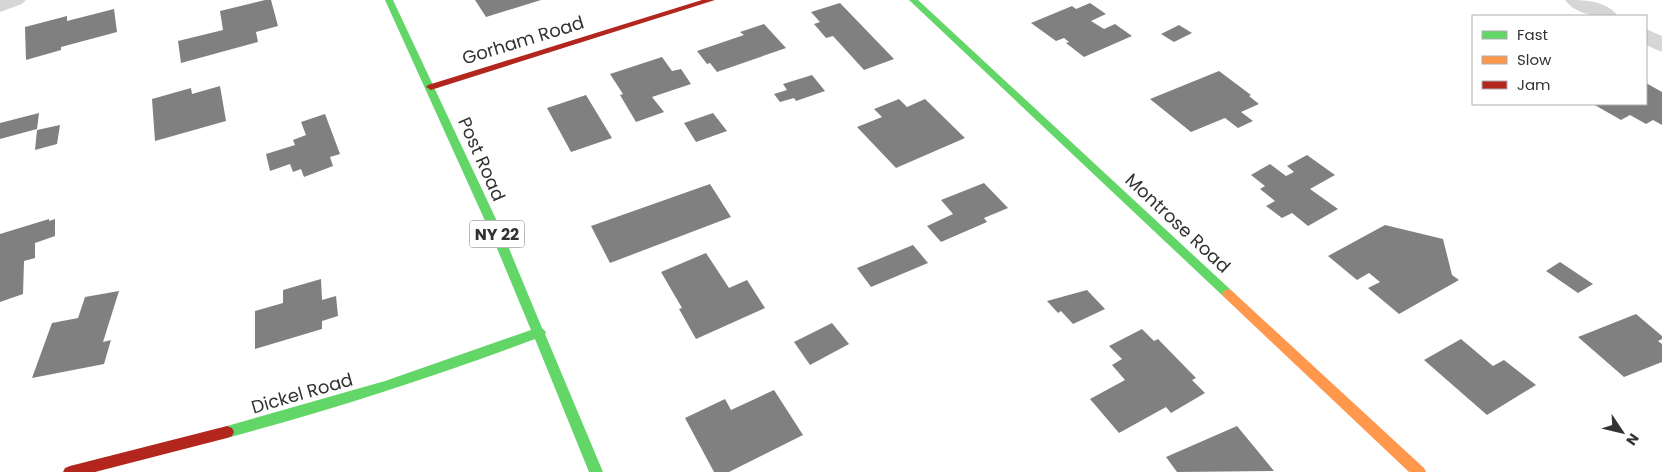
<svg xmlns="http://www.w3.org/2000/svg" width="1662" height="472" font-family="Poppins,sans-serif">
  <style>
    .building { fill: #808080 }
    .lines { fill: none; stroke-linecap: round; stroke-linejoin: round }
    .street { fill: #d6d6d6; fill-rule: evenodd }
    .fast { fill: #63d668; fill-rule: evenodd }
    .slow { fill: #ff974d; fill-rule: evenodd }
    .jam { fill: #b3261e; fill-rule: evenodd }
    .labels { text-anchor: middle; dominant-baseline: central; stroke-width: 5; stroke-linejoin: round; paint-order: stroke }
    .shield { fill: #fff; stroke: #707070; stroke-width: 1 }
    .shield-label { font-size: 16px; font-weight: bold; fill: #323232 }
    .street-label { font-size: 18px; fill: #323232; stroke: #fff }
  </style>
  <rect width="100%" height="100%" fill="#fff"/>
  <!-- building -->
  <path class="building" d="M 265,0 L 271,0 L 278,26 L 256,32 L 258,42 L 181,63 L 178,41 L 223,30 L 220,11 Z
    M 475,0 L 541,0 L 486,17 Z
    M 840,3 L 894,59 L 864,70 L 833,36 L 826,38 L 814,24 L 820,22 L 811,12 Z
    M 1090,3 L 1106,14 L 1091,21 L 1104,29 L 1115,24 L 1132,36 L 1084,57 L 1066,43 L 1069,42 L 1064,38 L 1056,41 L 1031,23 L 1072,6 L 1076,9 Z
    M 114,9 L 117,32 L 61,47 L 61,50 L 26,60 L 25,27 L 67,16 L 67,21 Z
    M 764,24 L 786,48 L 717,72 L 710,63 L 707,64 L 697,51 L 744,35 L 740,32 Z
    M 1179,25 L 1192,33 L 1174,42 L 1161,34 Z
    M 662,57 L 672,71 L 681,69 L 691,84 L 652,97 L 664,112 L 636,122 L 620,95 L 623,94 L 610,74 Z
    M 1219,71 L 1251,95 L 1249,96 L 1259,104 L 1241,112 L 1253,121 L 1238,128 L 1225,118 L 1191,132 L 1150,99 Z
    M 812,75 L 825,91 L 796,101 L 794,98 L 780,102 L 774,94 L 787,90 L 783,84 Z
    M 1646,83 L 1662,92 L 1662,125 L 1653,120 L 1646,124 L 1630,115 L 1621,120 L 1593,104 L 1646,104 Z
    M 220,86 L 226,121 L 155,141 L 152,99 L 191,88 L 192,94 Z
    M 586,95 L 612,138 L 571,152 L 547,108 Z
    M 899,99 L 907,107 L 925,99 L 965,138 L 896,168 L 857,127 L 882,117 L 874,109 Z
    M 39,113 L 37,129 L 0,139 L 0,123 Z
    M 713,113 L 727,131 L 696,142 L 684,123 Z
    M 325,114 L 340,154 L 330,157 L 333,166 L 304,177 L 301,169 L 293,172 L 290,164 L 270,171 L 266,154 L 295,145 L 293,140 L 306,135 L 301,122 Z
    M 60,125 L 57,144 L 35,150 L 37,130 Z
    M 1307,155 L 1335,175 L 1310,189 L 1338,209 L 1308,226 L 1292,213 L 1282,218 L 1266,206 L 1275,201 L 1260,189 L 1265,186 L 1251,175 L 1270,164 L 1286,176 L 1294,172 L 1287,166 Z
    M 984,183 L 1008,208 L 984,218 L 987,222 L 941,242 L 927,226 L 953,214 L 941,200 Z
    M 710,184 L 731,217 L 610,263 L 591,226 Z
    M 49,219 L 49,221 L 55,219 L 55,236 L 35,243 L 35,258 L 24,261 L 23,294 L 0,302 L 0,234 Z
    M 1385,225 L 1443,239 L 1452,275 L 1459,280 L 1399,314 L 1368,288 L 1380,282 L 1369,273 L 1357,280 L 1328,256 Z
    M 913,245 L 928,263 L 871,287 L 857,268 Z
    M 706,253 L 729,288 L 747,280 L 765,308 L 696,339 L 679,309 L 682,308 L 661,272 Z
    M 1560,262 L 1593,284 L 1578,293 L 1546,271 Z
    M 321,279 L 322,300 L 336,296 L 338,316 L 322,321 L 322,329 L 255,349 L 255,311 L 283,303 L 283,290 Z
    M 1087,290 L 1105,309 L 1073,324 L 1061,311 L 1058,313 L 1047,301 Z
    M 119,291 L 103,342 L 111,340 L 104,364 L 32,378 L 52,323 L 78,318 L 85,297 Z
    M 1636,314 L 1662,336 L 1662,339 L 1658,341 L 1662,344 L 1662,362 L 1624,377 L 1578,337 Z
    M 832,323 L 849,344 L 810,365 L 794,342 Z
    M 1142,329 L 1154,341 L 1158,339 L 1196,378 L 1192,380 L 1205,393 L 1171,413 L 1166,407 L 1119,433 L 1090,399 L 1125,380 L 1112,365 L 1122,359 L 1109,346 Z
    M 1461,339 L 1493,366 L 1504,360 L 1536,385 L 1487,415 L 1424,360 Z
    M 774,390 L 803,435 L 729,472 L 714,472 L 685,418 L 725,399 L 731,410 Z
    M 1237,426 L 1274,471 L 1177,472 L 1166,457 Z"/>
  <g class="lines">
    <!-- street -->
    <path class="street" d="M 0,0 L 26,0 L 22,4 L 0,12 Z
      M 1565,0 C 1583,0 1606,0 1618,16 C 1600,17 1577,16 1565,0 Z
      M 1646,29 L 1662,36 L 1662,52 L 1646,45 Z"/>
    <!-- fast -->
    <path class="fast" d="M 385,0 L 393,0 L 503,234 L 542,328 L 546,332 L 545,334 L 603,472 L 589,472 L 535,339 C 434,377 331,410 227,438 L 222,436 L 220,432 L 222,428 L 227,426 L 385,381 L 531,330 L 491,234 Z
      M 909,0 L 918,0 L 1232,291 L 1234,294 L 1232,297 L 1224,297 Z"/>
    <!-- slow -->
    <path class="slow" d="M 1228,289 L 1232,291 L 1424,468 L 1426,472 L 1409,472 L 1224,297 L 1222,294 L 1224,291 Z"/>
    <!-- jam -->
    <path class="jam" d="M 702,0 L 715,0 L 434,89 L 431,90 L 426,87 L 428,85 Z
      M 227,426 L 232,428 L 234,432 L 232,436 L 227,438 L 95,472 L 63,472 L 65,468 L 70,466 Z"/>
  </g>
  <g class="labels">
    <!-- shield labels -->
    <rect class="shield" x="469.5" y="220.5" width="55" height="27" rx="4"/>
    <g class="shield-label">
      <text x="497" y="234">NY 22</text>
    </g>
    <!-- street labels -->
    <g class="street-label">
      <text transform="translate(523 40) rotate(-17)">Gorham Road</text>
      <text transform="translate(482 159) rotate(66)">Post Road</text>
      <text transform="translate(1178 223) rotate(43)">Montrose Road</text>
      <text transform="translate(302 393) rotate(-16)">Dickel Road</text>
    </g>
  </g>
  <!-- legend -->
  <rect x="1472" y="15" width="175" height="90" fill="#ffffff" stroke="#adadad"/>
  <rect x="1482" y="31" width="25" height="8" fill="#63d668" stroke="#adadad"/>
  <text x="1517" y="40" font-size="15" fill="#323232">Fast</text>
  <rect x="1482" y="56" width="25" height="8" fill="#ff974d" stroke="#adadad"/>
  <text x="1517" y="65" font-size="15" fill="#323232">Slow</text>
  <rect x="1482" y="81" width="25" height="8" fill="#b3261e" stroke="#adadad"/>
  <text x="1517" y="90" font-size="15" fill="#323232">Jam</text>
  <!-- north arrow -->
  <g transform="translate(1622 432) rotate(125)" stroke="#ffffff" stroke-width="4" paint-order="stroke">
  <path d="M0-4L9 19L0 12L-9 19Z" fill="#323232"/>
  <text y="-8" font-size="14" font-weight="bold" text-anchor="middle" fill="#323232">N</text>
  </g>
</svg>
